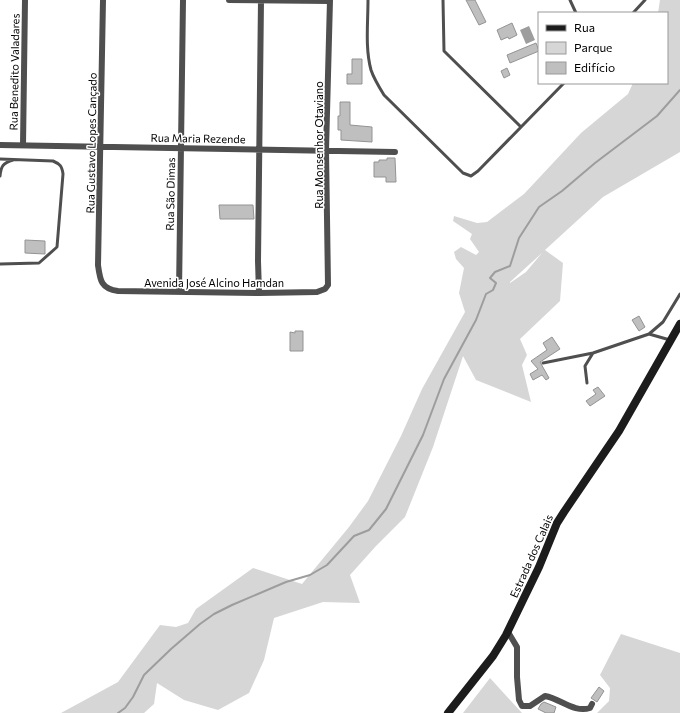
<svg xmlns="http://www.w3.org/2000/svg" width="680" height="713" font-family="Commissioner,sans-serif">
  <style>
    .green { fill: #d6d6d6; fill-rule: evenodd }
    .water { fill: #9d9d9d }
    .lines { fill: none; stroke-linecap: round; stroke-linejoin: round }
    .stream { stroke: #9d9d9d; stroke-width: 2 }
    .building { fill: #bfbfbf; stroke: #939393 }
    .lane { stroke: #4f4f4f; stroke-width: 3 }
    .street { stroke: #4f4f4f; stroke-width: 6 }
    .secondary { stroke: #1c1c1c; stroke-width: 8 }
    .labels { text-anchor: middle; dominant-baseline: central; stroke-width: 3; stroke-linejoin: round; paint-order: stroke }
    .street-label { font-size: 11px; fill: #000; stroke: #fff }
  </style>
  <rect width="100%" height="100%" fill="#fff"/>
  <!-- green -->
  <path class="green" d="M 660,0 L 680,0 L 680,152 L 603,197 L 545,250 L 563,263 L 560,301 L 520,339 L 527,355 L 522,365 L 531,402 L 476,380 L 463,356 L 433,447 L 405,517 L 376,546 L 350,575 L 360,603 L 323,602 L 274,618 L 264,660 L 249,693 L 218,710 L 184,700 L 157,683 L 154,704 L 144,713 L 61,713 L 118,682 L 160,625 L 176,627 L 188,623 L 196,609 L 253,568 L 302,584 L 349,527 L 368,501 L 401,436 L 422,389 L 465,312 L 459,293 L 464,268 L 456,259 L 454,252 L 461,247 L 476,255 L 479,252 L 470,239 L 472,234 L 453,221 L 454,216 L 477,223 L 487,222 L 524,194 L 581,133 L 628,94 L 633,83 L 667,83 L 667,13 L 658,13 ZM 542,253 L 526,272 L 510,283 L 510,282 Z
    M 621,634 L 680,653 L 680,713 L 597,713 L 609,701 L 610,688 L 600,675 Z
    M 490,678 L 522,713 L 463,713 Z"/>
  <!-- water -->
  <path class="water" d="M 529,26 L 535,40 L 526,44 L 520,30 Z"/>
  <g class="lines">
    <!-- stream -->
    <path class="stream" d="M 118,713 L 125,708 L 133,697 L 144,675 L 171,649 L 200,624 L 214,614 L 232,605 L 286,582 L 310,575 L 327,565 L 354,536 L 369,530 L 386,509 L 423,435 L 444,379 L 476,320 L 486,294 L 493,290 L 496,283 L 490,278 L 495,272 L 510,266 L 519,238 L 539,207 L 562,191 L 595,163 L 657,116 L 680,90"/>
  </g>
  <!-- building -->
  <path class="building" d="M 466,0 L 475,0 L 486,22 L 479,25 Z
    M 512,23 L 517,35 L 509,39 L 508,37 L 501,40 L 497,30 Z
    M 536,43 L 539,51 L 510,63 L 507,55 Z
    M 352,59 L 362,59 L 362,84 L 347,84 L 347,74 L 352,74 Z
    M 507,68 L 510,75 L 504,78 L 501,71 Z
    M 340,102 L 350,102 L 350,125 L 372,127 L 372,142 L 341,140 L 341,130 L 338,130 L 338,116 L 340,116 Z
    M 387,158 L 395,158 L 396,182 L 386,182 L 386,177 L 374,177 L 374,162 L 379,162 L 379,160 L 387,160 Z
    M 219,205 L 253,205 L 254,219 L 220,219 Z
    M 25,240 L 45,241 L 45,254 L 25,253 Z
    M 639,316 L 645,327 L 639,331 L 632,320 Z
    M 295,331 L 303,331 L 303,351 L 290,351 L 290,332 L 295,333 Z
    M 552,337 L 560,349 L 540,362 L 549,378 L 546,380 L 542,375 L 533,380 L 530,374 L 538,369 L 531,361 L 547,350 L 543,343 Z
    M 598,387 L 605,396 L 590,406 L 586,401 L 596,394 L 593,390 Z
    M 599,687 L 604,691 L 597,702 L 591,698 Z
    M 544,702 L 556,707 L 554,713 L 546,713 L 538,709 L 541,704 Z"/>
  <g class="lines">
    <!-- lane -->
    <path class="lane" d="M 368,0 C 368,23 365,48 371,70 C 374,79 379,87 384,95 L 463,173 L 471,176 L 478,171 L 564,83
      M 443,0 L 444,51 L 521,127
      M 570,0 L 576,13
      M 633,13 L 645,0
      M 0,159 L 53,161 C 60,164 62,166 63,174 L 57,247 L 39,263 L 0,264
      M 0,176 C 1,166 3,163 13,160
      M 649,334 L 670,340
      M 543,363 L 593,353 L 649,334 L 663,322 L 680,294
      M 587,383 L 585,366 L 593,353"/>
    <!-- street -->
    <path class="street" d="M 103,0 L 98,265 C 100,280 101,289 118,291 L 259,293 L 317,292 L 325,289 L 328,285 L 326,150 L 330,0
      M 229,0 L 330,1
      M 0,145 L 395,152
      M 23,145 L 25,0
      M 179,292 L 183,0
      M 259,293 L 258,261 L 261,0
      M 508,632 L 517,647 L 517,677 L 519,700 L 522,706 L 530,706 L 545,696 C 561,699 574,713 590,708 L 592,704"/>
    <!-- secondary -->
    <path class="secondary" d="M 448,713 L 493,656 L 506,635 L 539,567 L 557,523 L 564,512 L 619,431 L 680,324"/>
  </g>
  <g class="labels">
    <!-- street labels -->
    <g class="street-label">
      <text transform="translate(14 72) rotate(-89)">Rua Benedito Valadares</text>
      <text transform="translate(198 138) rotate(1)">Rua Maria Rezende</text>
      <text transform="translate(91 143) rotate(-89)">Rua Gustavo Lopes Cançado</text>
      <text transform="translate(318 145) rotate(-90)">Rua Monsenhor Otaviano</text>
      <text transform="translate(170 194) rotate(-89)">Rua São Dimas</text>
      <text x="214" y="282">Avenida José Alcino Hamdan</text>
      <text transform="translate(531 556) rotate(-66)">Estrada dos Calais</text>
    </g>
  </g>
  <!-- legend -->
  <rect x="538" y="12" width="130" height="72" fill="#ffffff" stroke="#999999"/>
  <rect x="546" y="25" width="20" height="6" fill="#1c1c1c" stroke="#999999"/>
  <text x="574" y="32" font-size="12" fill="#000000">Rua</text>
  <rect x="546" y="42" width="20" height="12" fill="#d6d6d6" stroke="#999999"/>
  <text x="574" y="52" font-size="12" fill="#000000">Parque</text>
  <rect x="546" y="62" width="20" height="12" fill="#bfbfbf" stroke="#999999"/>
  <text x="574" y="72" font-size="12" fill="#000000">Edifício</text>
</svg>
